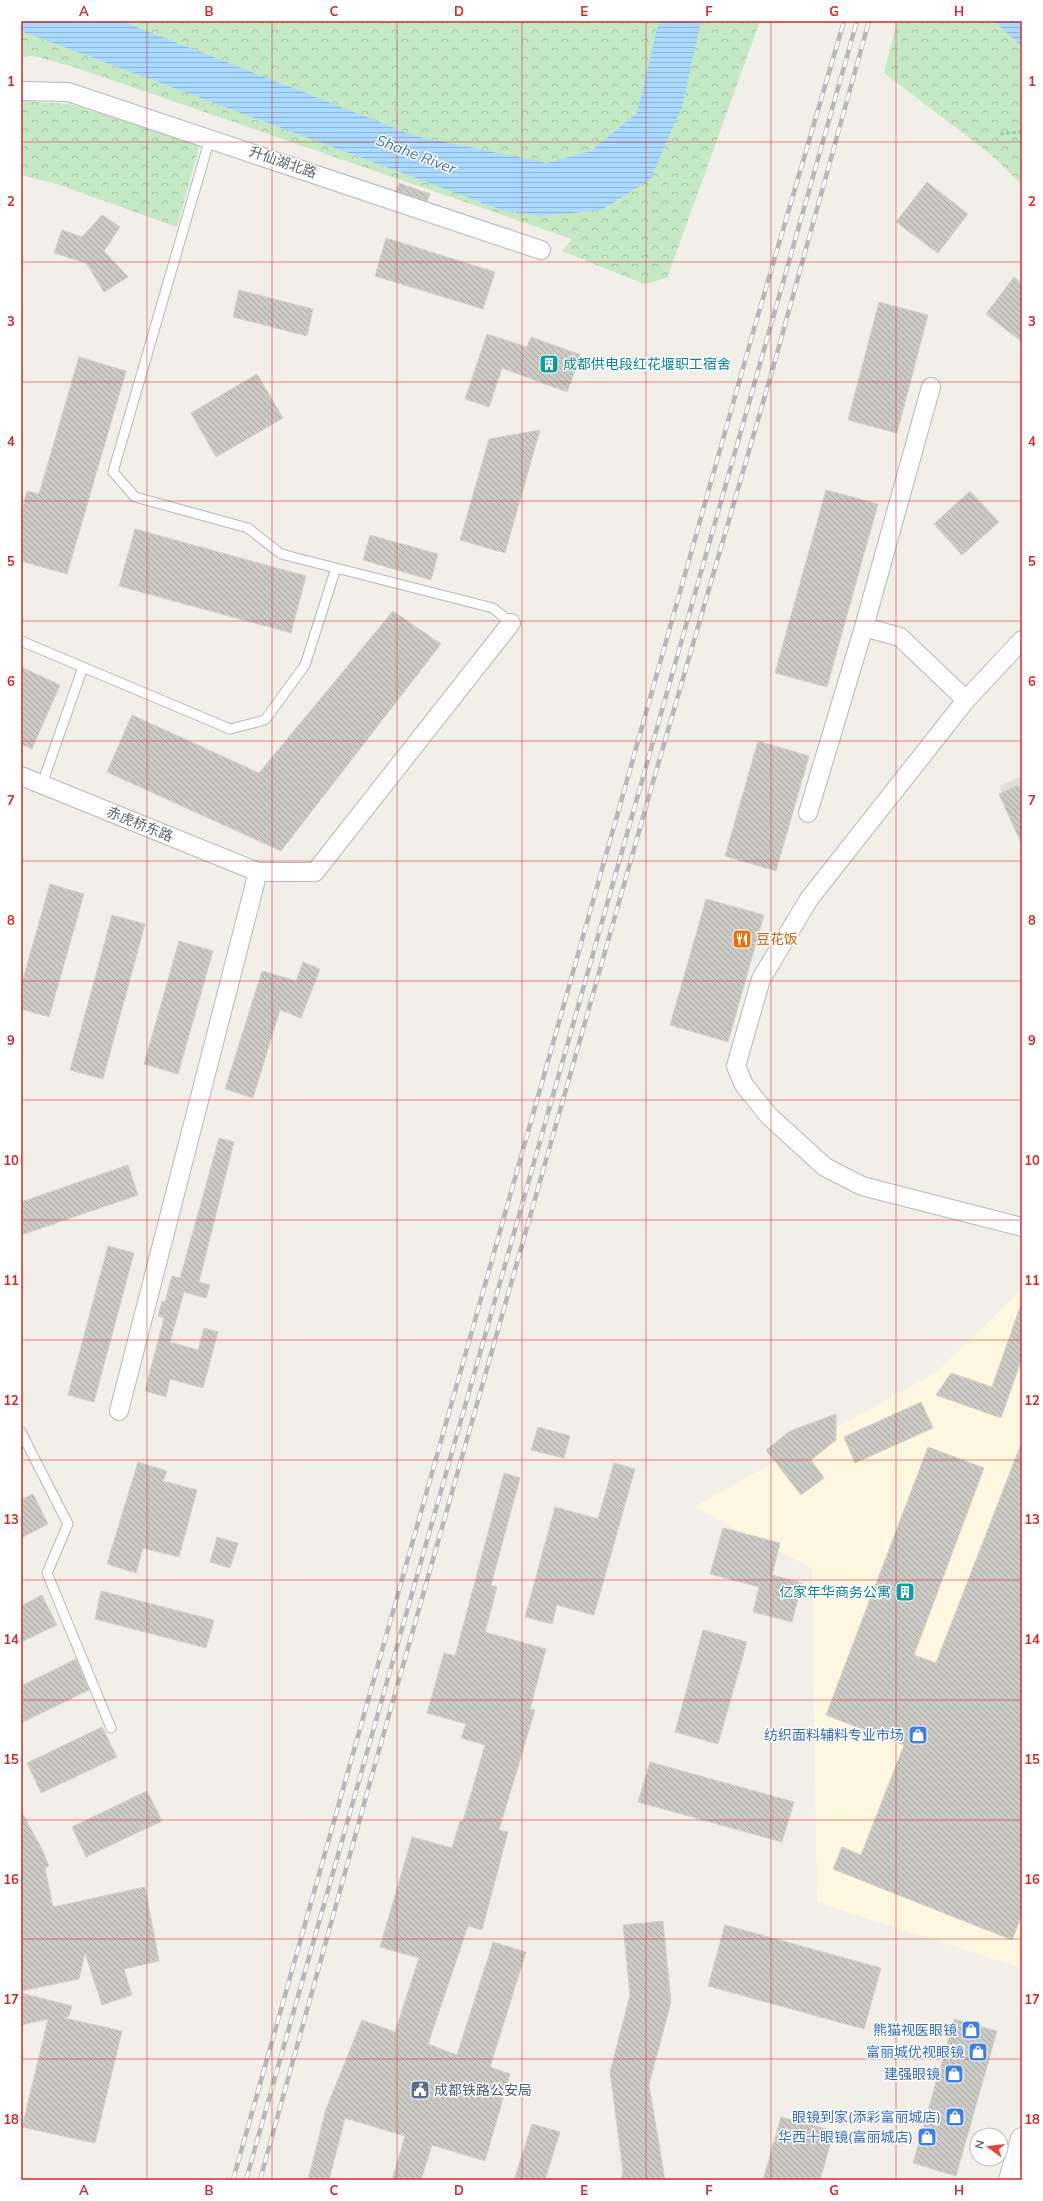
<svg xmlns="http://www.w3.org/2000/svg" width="1043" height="2201" font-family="Mulish,'Noto Sans SC',sans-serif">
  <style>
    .commercial { fill: #fef7e0 }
    .education { fill: #e1ded6 }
    .park { fill: url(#park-crowns) }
    .water { fill: url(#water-rules) }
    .building { fill: url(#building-back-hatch); stroke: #d6d1c6 }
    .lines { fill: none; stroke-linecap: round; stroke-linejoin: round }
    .service-casing { stroke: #b5b8bc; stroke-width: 11 }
    .minor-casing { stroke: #b5b8bc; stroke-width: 20 }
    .secondary-casing { stroke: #b6babf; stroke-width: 24 }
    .path { stroke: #9cc7a9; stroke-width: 2.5; stroke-dasharray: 4 2; stroke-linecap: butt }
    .service { stroke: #fff; stroke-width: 9 }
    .minor { stroke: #fff; stroke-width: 18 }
    .secondary { stroke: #fff; stroke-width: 22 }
    .rail-casing { stroke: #b6b7b8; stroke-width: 4.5 }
    .rail { stroke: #fff; stroke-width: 3; stroke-dasharray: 9; stroke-linecap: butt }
    .grid { fill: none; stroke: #d62828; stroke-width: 1; stroke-opacity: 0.55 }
    .labels { text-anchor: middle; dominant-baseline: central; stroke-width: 3; stroke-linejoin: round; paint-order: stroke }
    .street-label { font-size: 14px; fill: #5f6368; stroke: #fff }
    .culture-label { font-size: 14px; fill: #0d838f; stroke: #fff; text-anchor: start }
    .food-label { font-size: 14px; fill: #c56008; stroke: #fff; text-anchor: start }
    .shop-label { font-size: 14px; fill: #366cbe; stroke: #fff; text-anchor: end }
    .service-label { font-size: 14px; fill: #4e5e75; stroke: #fff; text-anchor: start }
    .water-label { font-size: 15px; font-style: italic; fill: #4174aa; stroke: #fff }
    .neatline { fill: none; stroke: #d62828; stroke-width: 1.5 }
    .grid-label { font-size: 13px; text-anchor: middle; font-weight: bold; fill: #d62828 }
  </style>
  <defs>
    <pattern id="park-crowns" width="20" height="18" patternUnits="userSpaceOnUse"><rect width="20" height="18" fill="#c5e8c5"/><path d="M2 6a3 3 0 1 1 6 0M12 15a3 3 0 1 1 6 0" fill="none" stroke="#a3c0a4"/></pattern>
    <pattern id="water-rules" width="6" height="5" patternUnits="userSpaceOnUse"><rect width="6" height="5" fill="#aadaff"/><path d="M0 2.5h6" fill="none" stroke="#8eb4d2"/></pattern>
    <pattern id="building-back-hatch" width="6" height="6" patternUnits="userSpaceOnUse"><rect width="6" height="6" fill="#cccac5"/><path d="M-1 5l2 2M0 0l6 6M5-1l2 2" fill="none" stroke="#a9a8a4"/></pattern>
  </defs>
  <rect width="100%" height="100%" fill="#f1efe8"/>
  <!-- commercial -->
  <path class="commercial" d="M 1022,1289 L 1022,1968 L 817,1902 L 812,1568 L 694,1507 L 937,1372 Z"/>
  <!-- education -->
  <path class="education" d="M 1022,776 L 1022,839 L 999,786 Z"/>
  <!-- park -->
  <path class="park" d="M 21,21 L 760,21 L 667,278 L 644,284 L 562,251 L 572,239 L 77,68 L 34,56 L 21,57 Z
    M 897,21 L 1022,21 L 1022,185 L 989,153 L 884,73 Z
    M 21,101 L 69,104 L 200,144 L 177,227 L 57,184 L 21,175 Z"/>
  <!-- water -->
  <path class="water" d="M 21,21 L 121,21 L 415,136 L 547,163 L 591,151 L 637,113 L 659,21 L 701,21 L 682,107 L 650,180 L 601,210 L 541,216 L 502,210 L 21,31 Z
    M 994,21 L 1022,21 L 1022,47 Z"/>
  <!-- building -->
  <path class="building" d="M 927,182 L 968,214 L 938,253 L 896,222 Z
    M 399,183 L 430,194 L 427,201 L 396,191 Z
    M 102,215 L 120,227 L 104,251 L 128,277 L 104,292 L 86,263 L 54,253 L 62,230 L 82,237 Z
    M 386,238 L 495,272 L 483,309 L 375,276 Z
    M 1014,277 L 1022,284 L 1022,342 L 986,314 Z
    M 239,290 L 313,309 L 307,336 L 233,317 Z
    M 879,302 L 928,315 L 897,433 L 848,420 Z
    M 487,334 L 527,347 L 531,337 L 581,355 L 567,392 L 502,368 L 489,407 L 465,399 Z
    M 79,357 L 126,371 L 67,574 L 21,561 L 21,513 L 27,491 L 39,494 Z
    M 257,374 L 283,418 L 216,457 L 191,413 Z
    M 540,430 L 505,553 L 460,540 L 489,439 Z
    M 826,490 L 878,504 L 827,687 L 775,673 Z
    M 970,491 L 999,522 L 962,555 L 934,524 Z
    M 135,529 L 306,576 L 291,633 L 119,586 Z
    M 370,535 L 438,554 L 431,580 L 363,560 Z
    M 393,611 L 441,644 L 281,851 L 107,772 L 132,715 L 259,773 Z
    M 21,667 L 60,685 L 32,749 L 21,744 Z
    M 758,741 L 809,756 L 776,871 L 725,856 Z
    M 1018,785 L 1022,793 L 1022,845 L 999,794 Z
    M 50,884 L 84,894 L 49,1017 L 21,1009 L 21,986 Z
    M 706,899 L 764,915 L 728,1042 L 670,1025 Z
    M 112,915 L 145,924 L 103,1079 L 70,1070 Z
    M 179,941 L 213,951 L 178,1074 L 144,1064 Z
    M 303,962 L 320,969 L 301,1018 L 280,1010 L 253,1098 L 225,1089 L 262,971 L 296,981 Z
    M 219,1138 L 234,1142 L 199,1282 L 210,1285 L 206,1298 L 184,1292 L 170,1342 L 198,1350 L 204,1328 L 218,1332 L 203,1388 L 170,1379 L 166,1397 L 145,1391 L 164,1318 L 158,1316 L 162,1301 L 165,1302 L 172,1276 L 180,1278 Z
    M 128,1165 L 138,1195 L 21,1235 L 21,1202 Z
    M 108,1246 L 134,1253 L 94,1402 L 68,1395 Z
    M 1020,1307 L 1022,1308 L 1022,1358 L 1001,1418 L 936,1395 L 951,1373 L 992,1387 Z
    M 921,1402 L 933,1428 L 855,1463 L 844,1437 Z
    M 836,1414 L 836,1440 L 811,1460 L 824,1478 L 801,1495 L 766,1450 L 790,1431 Z
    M 538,1427 L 570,1436 L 564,1458 L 531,1450 Z
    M 1021,1444 L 1022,1915 L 1012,1940 L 833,1869 L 842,1847 L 861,1855 L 904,1745 L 826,1715 L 928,1447 L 984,1468 L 914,1655 L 936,1663 Z
    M 138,1462 L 167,1471 L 163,1481 L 197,1490 L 179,1557 L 143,1548 L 136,1573 L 107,1564 Z
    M 614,1463 L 635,1469 L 594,1615 L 557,1605 L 552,1624 L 525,1617 L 555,1507 L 598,1519 Z
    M 504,1473 L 520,1478 L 491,1585 L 497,1587 L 485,1632 L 546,1649 L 530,1709 L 535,1710 L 499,1830 L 508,1832 L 482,1930 L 468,1926 L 428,2044 L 457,2055 L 493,1942 L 526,1952 L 490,2067 L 510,2074 L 485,2161 L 432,2145 L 421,2180 L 392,2180 L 405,2136 L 345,2118 L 329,2180 L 308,2180 L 326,2109 L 362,2020 L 395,2032 L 419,1958 L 380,1947 L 412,1837 L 452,1848 L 460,1821 L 463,1821 L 485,1745 L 461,1738 L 466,1724 L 427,1713 L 444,1653 L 455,1656 Z
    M 33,1494 L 48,1524 L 21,1538 L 21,1500 Z
    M 723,1528 L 780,1543 L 772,1575 L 802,1583 L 792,1622 L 753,1612 L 759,1587 L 710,1574 Z
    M 217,1537 L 238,1543 L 230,1568 L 210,1562 Z
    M 101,1591 L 214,1620 L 206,1648 L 95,1619 Z
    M 42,1595 L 57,1625 L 21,1642 L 21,1606 Z
    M 703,1630 L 747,1642 L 718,1744 L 675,1732 Z
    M 76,1659 L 89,1690 L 21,1723 L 21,1686 Z
    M 102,1727 L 117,1757 L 41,1793 L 27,1763 Z
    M 650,1762 L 794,1802 L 782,1842 L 638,1802 Z
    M 147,1791 L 162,1821 L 86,1857 L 72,1827 Z
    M 21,1811 L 41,1847 L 49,1866 L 45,1868 L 53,1907 L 145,1887 L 159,1961 L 124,1969 L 132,1995 L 102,2005 L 85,1953 L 79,1979 L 21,1991 Z
    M 663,1921 L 671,2002 L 649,2085 L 665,2180 L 621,2180 L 623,2171 L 610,2072 L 630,1995 L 623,1925 Z
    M 725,1925 L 881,1968 L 864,2029 L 708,1986 Z
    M 21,1993 L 72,2006 L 69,2016 L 64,2018 L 122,2031 L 95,2143 L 22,2127 L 48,2019 L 21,2025 Z
    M 954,2019 L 997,2031 L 956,2176 L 913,2163 Z
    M 781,2117 L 834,2131 L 820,2180 L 763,2180 Z
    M 532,2124 L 560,2132 L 545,2180 L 514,2180 Z"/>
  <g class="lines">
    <!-- service casing -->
    <g class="service-casing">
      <path id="service" d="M 210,138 L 113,472 L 135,497 L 248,528 L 281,554 L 493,608 L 511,623
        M 21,641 L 230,729 L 265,720 L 305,665 L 336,568
        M 42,784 L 83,667
        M 21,1432 L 68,1524 L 47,1573 L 111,1728"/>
    </g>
    <!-- minor casing -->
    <g class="minor-casing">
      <path id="minor" d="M 21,91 L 68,92 L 541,250
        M 864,627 L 900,637 L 966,700
        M 1022,640 L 966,700 L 809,899 L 761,979 L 736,1066 L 744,1085 L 769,1116 L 825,1167 L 862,1186 L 1022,1227
        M 21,776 L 258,872 L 315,872 L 511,623
        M 808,813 L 864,627 L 931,387
        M 119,1411 L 258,872"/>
    </g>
    <!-- secondary casing -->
    <g class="secondary-casing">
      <path id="secondary" d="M 1010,2180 L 1022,2139"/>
    </g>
    <!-- path -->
    <path class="path" d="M 1000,134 L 1022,132"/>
    <!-- service -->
    <use href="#service" class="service"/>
    <!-- minor -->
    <use href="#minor" class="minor"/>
    <!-- secondary -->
    <use href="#secondary" class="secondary"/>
    <!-- rail casing -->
    <g class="rail-casing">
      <path id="rail" d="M 233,2180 L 754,329 L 844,21
        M 246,2180 L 857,21
        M 260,2180 L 372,1775 L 653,782 L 773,368 L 869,21"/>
    </g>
    <!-- rail -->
    <use href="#rail" class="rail"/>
  </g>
  <!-- grid -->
  <path class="grid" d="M 147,21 L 147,2180M 272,21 L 272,2180M 397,21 L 397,2180M 522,21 L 522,2180M 646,21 L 646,2180M 771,21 L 771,2180M 896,21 L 896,2180M 21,142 L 1022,142M 21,262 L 1022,262M 21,382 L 1022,382M 21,501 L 1022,501M 21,621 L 1022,621M 21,741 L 1022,741M 21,861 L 1022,861M 21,981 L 1022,981M 21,1100 L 1022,1100M 21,1220 L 1022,1220M 21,1340 L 1022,1340M 21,1460 L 1022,1460M 21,1580 L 1022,1580M 21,1700 L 1022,1700M 21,1820 L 1022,1820M 21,1939 L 1022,1939M 21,2059 L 1022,2059"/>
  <!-- icons -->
  <defs>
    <g id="building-square" transform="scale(1)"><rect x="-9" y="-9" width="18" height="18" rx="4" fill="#0f9aa8" stroke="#fff"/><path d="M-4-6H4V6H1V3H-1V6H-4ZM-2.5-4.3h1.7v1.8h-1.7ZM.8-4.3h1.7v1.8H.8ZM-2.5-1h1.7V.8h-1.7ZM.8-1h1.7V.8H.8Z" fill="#fff"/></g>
    <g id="restaurant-square" transform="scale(1)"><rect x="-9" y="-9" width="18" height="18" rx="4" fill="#e8710a" stroke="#fff"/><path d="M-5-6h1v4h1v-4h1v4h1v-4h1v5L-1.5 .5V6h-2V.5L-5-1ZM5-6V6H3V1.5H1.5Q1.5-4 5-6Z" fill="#fff"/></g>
    <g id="shop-square" transform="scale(1)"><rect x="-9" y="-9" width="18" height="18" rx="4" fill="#3f7fe0" stroke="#fff"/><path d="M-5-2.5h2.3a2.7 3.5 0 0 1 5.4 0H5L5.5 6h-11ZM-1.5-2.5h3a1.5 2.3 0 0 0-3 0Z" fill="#fff"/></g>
    <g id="civic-square" transform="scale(1)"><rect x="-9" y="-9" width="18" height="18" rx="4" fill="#5c6f8a" stroke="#fff"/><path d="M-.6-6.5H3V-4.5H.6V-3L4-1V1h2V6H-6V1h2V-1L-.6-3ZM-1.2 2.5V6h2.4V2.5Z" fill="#fff"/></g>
  </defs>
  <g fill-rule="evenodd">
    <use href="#building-square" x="549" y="364"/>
    <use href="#restaurant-square" x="742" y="939"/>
    <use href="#building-square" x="905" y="1592"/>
    <use href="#shop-square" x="918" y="1735"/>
    <use href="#shop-square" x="971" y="2030"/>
    <use href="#shop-square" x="978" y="2052"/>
    <use href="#shop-square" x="954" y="2074"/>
    <use href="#civic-square" x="420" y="2090"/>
    <use href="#shop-square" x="955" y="2117"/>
    <use href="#shop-square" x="927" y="2137"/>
  </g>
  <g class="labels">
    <!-- street labels -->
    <g class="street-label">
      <text transform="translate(283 162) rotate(19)">升仙湖北路</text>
      <text transform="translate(140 824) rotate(22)">赤虎桥东路</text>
    </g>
    <!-- culture labels -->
    <g class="culture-label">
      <text x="563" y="364">成都供电段红花堰职工宿舍</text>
      <text x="891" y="1592" text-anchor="end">亿家年华商务公寓</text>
    </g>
    <!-- food labels -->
    <g class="food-label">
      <text x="756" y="939">豆花饭</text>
    </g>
    <!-- shop labels -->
    <g class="shop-label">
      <text x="904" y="1735">纺织面料辅料专业市场</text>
      <text x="957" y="2030">熊猫视医眼镜</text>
      <text x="964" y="2052">富丽城优视眼镜</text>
      <text x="940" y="2074">建强眼镜</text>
      <text x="941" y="2117">眼镜到家(添彩富丽城店)</text>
      <text x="913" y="2137">华西十眼镜(富丽城店)</text>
    </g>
    <!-- service labels -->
    <g class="service-label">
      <text x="434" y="2090">成都铁路公安局</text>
    </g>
    <!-- water labels -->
    <g class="water-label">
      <text transform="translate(416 154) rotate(21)">Shahe River</text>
    </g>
  </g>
  <!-- border -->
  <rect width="1043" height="2201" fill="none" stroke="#ffffff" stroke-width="44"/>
  <!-- north arrow -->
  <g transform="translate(989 2147) rotate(285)"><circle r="19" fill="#ffffff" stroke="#bfc1c3"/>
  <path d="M0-3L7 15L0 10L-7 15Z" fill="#ea4335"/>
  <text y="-6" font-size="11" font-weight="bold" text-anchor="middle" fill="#5f6368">N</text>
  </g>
  <rect x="22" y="22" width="999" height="2157" class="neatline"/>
  <g class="grid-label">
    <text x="84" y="16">A</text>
    <text x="209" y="16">B</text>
    <text x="334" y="16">C</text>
    <text x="459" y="16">D</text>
    <text x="584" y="16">E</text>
    <text x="709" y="16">F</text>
    <text x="834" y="16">G</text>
    <text x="959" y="16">H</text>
    <text x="11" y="86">1</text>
    <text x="1032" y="86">1</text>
    <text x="11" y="206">2</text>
    <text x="1032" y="206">2</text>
    <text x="11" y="326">3</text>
    <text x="1032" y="326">3</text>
    <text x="11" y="446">4</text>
    <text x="1032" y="446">4</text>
    <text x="11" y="566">5</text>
    <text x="1032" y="566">5</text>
    <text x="11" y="686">6</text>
    <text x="1032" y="686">6</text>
    <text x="11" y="805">7</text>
    <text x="1032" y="805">7</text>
    <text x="11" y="925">8</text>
    <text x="1032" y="925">8</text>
    <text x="11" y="1045">9</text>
    <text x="1032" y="1045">9</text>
    <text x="11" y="1165">10</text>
    <text x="1032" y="1165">10</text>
    <text x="11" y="1285">11</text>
    <text x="1032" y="1285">11</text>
    <text x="11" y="1405">12</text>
    <text x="1032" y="1405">12</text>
    <text x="11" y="1524">13</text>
    <text x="1032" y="1524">13</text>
    <text x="11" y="1644">14</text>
    <text x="1032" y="1644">14</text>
    <text x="11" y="1764">15</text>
    <text x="1032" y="1764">15</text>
    <text x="11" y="1884">16</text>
    <text x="1032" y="1884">16</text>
    <text x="11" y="2004">17</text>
    <text x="1032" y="2004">17</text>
    <text x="11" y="2124">18</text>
    <text x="1032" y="2124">18</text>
    <text x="84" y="2195">A</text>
    <text x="209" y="2195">B</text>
    <text x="334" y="2195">C</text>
    <text x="459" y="2195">D</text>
    <text x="584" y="2195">E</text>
    <text x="709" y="2195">F</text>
    <text x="834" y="2195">G</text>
    <text x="959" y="2195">H</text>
  </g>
</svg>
